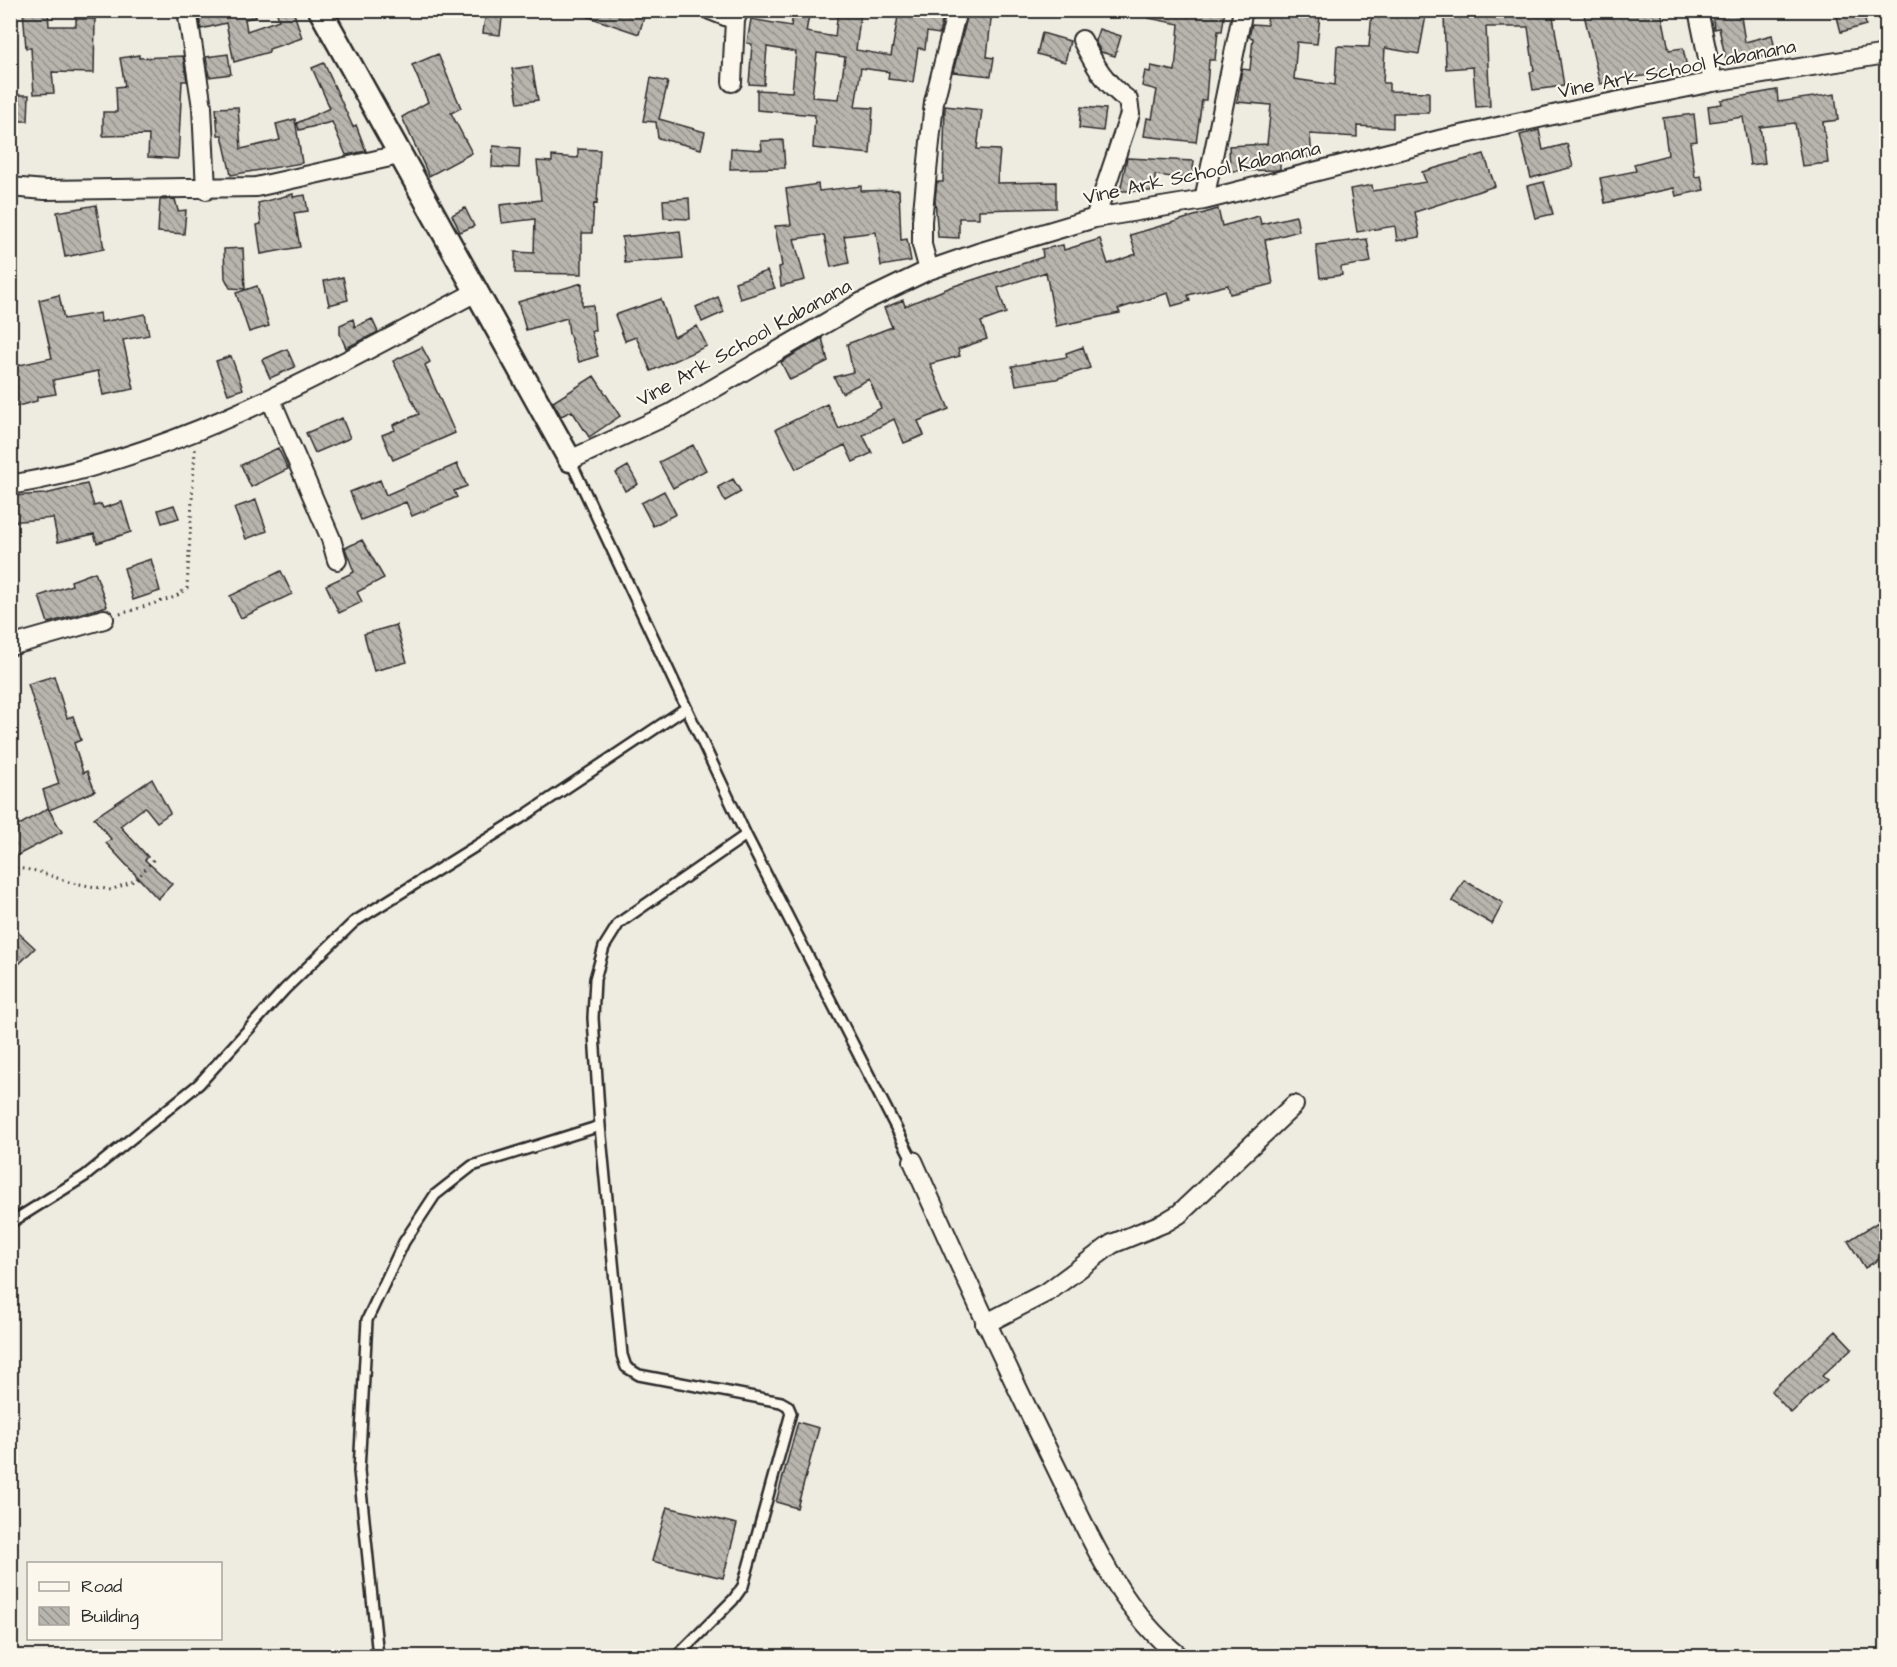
<svg xmlns="http://www.w3.org/2000/svg" width="1897" height="1667" font-family="'Architects Daughter',sans-serif">
  <style>
    .building { fill: url(#building-back-hatch); stroke: #2b2b2b; stroke-width: 1.5; fill-rule: evenodd }
    .lines { fill: none; stroke-linecap: round; stroke-linejoin: round }
    .service-casing { stroke: #2b2b2b; stroke-width: 14 }
    .minor-casing { stroke: #2b2b2b; stroke-width: 22 }
    .tertiary-casing { stroke: #2b2b2b; stroke-width: 27 }
    .path { stroke: #2b2b2b; stroke-width: 3; stroke-dasharray: 1.5 4.5; stroke-linecap: butt }
    .service { stroke: #fbf7ec; stroke-width: 9 }
    .minor { stroke: #fbf7ec; stroke-width: 18 }
    .tertiary { stroke: #fbf7ec; stroke-width: 22 }
    .labels { text-anchor: middle; dominant-baseline: central; stroke-width: 4.5; stroke-linejoin: round; paint-order: stroke }
    .street-label { font-size: 20px; fill: #2b2b2b; stroke: #fbf7ec }
  </style>
  <defs>
    <pattern id="building-back-hatch" width="6" height="6" patternUnits="userSpaceOnUse" patternTransform="scale(1.5)"><rect width="6" height="6" fill="#b8b5ae"/><path d="M-1 5l2 2M0 0l6 6M5-1l2 2" fill="none" stroke="#96938e"/></pattern>
  </defs>
  <rect width="100%" height="100%" fill="#eeebe0"/>
  <filter id="ink" filterUnits="userSpaceOnUse"><feTurbulence type="fractalNoise" baseFrequency=".0167" numOctaves="2"/><feDisplacementMap in="SourceGraphic" scale="12" xChannelSelector="R" yChannelSelector="G"/><feConvolveMatrix kernelMatrix="1 2 1 2 8 2 1 2 1" color-interpolation-filters="sRGB"/></filter>
  <g filter="url(#ink)">
    <!-- building -->
    <path class="building" d="M 23,10 L 48,10 L 49,26 L 76,26 L 76,19 L 95,19 L 94,73 L 52,72 L 54,93 L 34,94 L 31,48 L 26,48 Z
      M 198,10 L 255,10 L 256,17 L 245,19 L 247,31 L 279,20 L 276,10 L 293,10 L 302,38 L 269,49 L 269,52 L 234,62 L 226,23 L 201,29 Z
      M 486,10 L 503,10 L 500,35 L 483,33 Z
      M 577,10 L 626,10 L 644,17 L 639,34 L 577,13 Z
      M 794,10 L 810,10 L 806,32 L 835,37 L 838,10 L 861,10 L 856,50 L 891,56 L 899,11 L 943,18 L 939,34 L 927,32 L 925,49 L 918,48 L 913,82 L 888,79 L 889,72 L 861,68 L 855,107 L 873,108 L 870,154 L 813,148 L 815,115 L 757,110 L 757,90 L 792,92 L 796,52 L 767,47 L 764,85 L 749,84 L 752,44 L 747,43 L 751,19 L 791,26 ZM 817,53 L 845,57 L 839,99 L 812,97 Z
      M 969,10 L 992,10 L 987,57 L 994,58 L 991,76 L 953,72 Z
      M 1148,10 L 1225,10 L 1222,31 L 1218,31 L 1215,60 L 1209,60 L 1206,100 L 1202,100 L 1196,142 L 1144,136 L 1147,118 L 1152,119 L 1157,90 L 1142,86 L 1145,71 L 1150,72 L 1151,66 L 1175,71 L 1179,24 L 1148,18 Z
      M 1398,10 L 1427,10 L 1419,54 L 1385,48 L 1383,83 L 1389,83 L 1389,91 L 1429,92 L 1429,113 L 1393,113 L 1393,128 L 1357,126 L 1357,137 L 1310,134 L 1312,157 L 1280,159 L 1280,169 L 1277,170 L 1230,171 L 1229,146 L 1267,144 L 1271,105 L 1237,102 L 1242,69 L 1250,70 L 1253,38 L 1249,37 L 1252,24 L 1267,25 L 1268,11 L 1320,16 L 1317,44 L 1297,42 L 1294,79 L 1335,85 L 1337,46 L 1369,47 L 1372,12 L 1398,15 Z
      M 1472,10 L 1552,10 L 1564,86 L 1533,90 L 1530,72 L 1534,71 L 1528,27 L 1486,27 L 1490,106 L 1476,107 L 1473,67 L 1446,69 L 1444,16 L 1472,16 Z
      M 1583,10 L 1661,10 L 1669,50 L 1683,48 L 1687,68 L 1600,84 Z
      M 1712,10 L 1740,10 L 1745,42 L 1772,35 L 1776,54 L 1727,65 L 1719,28 L 1714,29 Z
      M 1847,10 L 1863,10 L 1866,25 L 1841,32 L 1836,13 Z
      M 1099,29 L 1121,36 L 1115,56 L 1101,52 L 1095,41 Z
      M 1042,33 L 1070,41 L 1065,62 L 1037,54 Z
      M 228,54 L 231,74 L 209,77 L 206,57 Z
      M 438,54 L 461,108 L 451,113 L 472,153 L 429,176 L 402,117 L 428,102 L 412,65 Z
      M 139,55 L 139,58 L 183,56 L 187,81 L 182,81 L 178,159 L 148,157 L 149,135 L 103,136 L 103,112 L 117,112 L 116,87 L 125,86 L 120,58 Z
      M 324,63 L 353,127 L 356,125 L 366,151 L 346,155 L 332,122 L 299,130 L 297,123 L 330,108 L 312,68 Z
      M 532,66 L 538,100 L 518,103 L 512,69 Z
      M 651,78 L 668,82 L 659,119 L 705,132 L 701,149 L 658,138 L 656,122 L 643,121 Z
      M 1777,90 L 1778,102 L 1835,94 L 1838,120 L 1823,122 L 1828,163 L 1802,166 L 1795,123 L 1760,127 L 1765,163 L 1750,165 L 1743,117 L 1710,122 L 1708,106 L 1722,104 L 1721,100 Z
      M 10,95 L 29,95 L 28,121 L 10,121 Z
      M 945,106 L 982,110 L 977,149 L 1000,150 L 997,183 L 1056,182 L 1056,208 L 979,210 L 979,218 L 959,218 L 959,238 L 938,237 L 935,200 L 937,182 L 943,182 Z
      M 238,107 L 241,149 L 280,140 L 276,124 L 295,119 L 302,163 L 231,175 L 222,135 L 218,135 L 216,108 Z
      M 1081,107 L 1106,109 L 1103,131 L 1079,128 Z
      M 1694,114 L 1697,141 L 1690,142 L 1695,177 L 1701,176 L 1704,190 L 1676,196 L 1674,188 L 1605,203 L 1600,178 L 1636,171 L 1634,164 L 1668,155 L 1663,118 Z
      M 1539,130 L 1543,150 L 1567,144 L 1573,167 L 1531,178 L 1520,135 Z
      M 783,140 L 785,168 L 730,169 L 731,148 L 762,150 L 761,141 Z
      M 493,146 L 520,148 L 519,168 L 492,167 Z
      M 578,149 L 600,150 L 597,204 L 594,203 L 592,233 L 582,233 L 582,274 L 515,273 L 515,252 L 534,253 L 535,219 L 502,223 L 500,205 L 541,200 L 537,161 L 552,162 L 552,156 L 578,158 Z
      M 1484,154 L 1495,186 L 1415,212 L 1420,237 L 1397,241 L 1395,226 L 1357,232 L 1350,189 L 1372,185 L 1373,191 L 1426,182 L 1422,172 Z
      M 1127,158 L 1194,161 L 1192,179 L 1155,175 L 1155,191 L 1120,191 Z
      M 1544,182 L 1553,214 L 1535,218 L 1527,186 Z
      M 818,184 L 819,191 L 861,186 L 861,191 L 899,190 L 901,240 L 907,239 L 911,261 L 881,266 L 876,232 L 844,236 L 849,263 L 831,267 L 824,235 L 794,239 L 805,280 L 781,286 L 779,267 L 782,266 L 775,226 L 791,225 L 786,189 Z
      M 293,194 L 293,197 L 305,195 L 308,211 L 294,213 L 300,247 L 261,254 L 257,225 L 261,224 L 258,203 Z
      M 689,198 L 690,219 L 664,218 L 663,200 Z
      M 175,199 L 178,211 L 186,210 L 184,234 L 158,232 L 160,200 Z
      M 96,205 L 104,249 L 65,257 L 57,212 Z
      M 465,208 L 474,226 L 460,232 L 452,215 Z
      M 1218,209 L 1222,226 L 1259,216 L 1261,224 L 1296,216 L 1299,231 L 1265,240 L 1273,284 L 1230,294 L 1228,285 L 1188,295 L 1190,301 L 1172,306 L 1168,293 L 1118,309 L 1120,313 L 1056,326 L 1046,272 L 998,288 L 1006,313 L 981,322 L 987,339 L 958,349 L 960,356 L 930,364 L 949,409 L 918,421 L 924,435 L 904,443 L 894,419 L 863,435 L 872,453 L 853,462 L 845,445 L 796,469 L 776,429 L 827,404 L 839,429 L 881,408 L 869,379 L 842,393 L 834,377 L 853,372 L 847,344 L 892,327 L 884,308 L 903,300 L 905,306 L 951,287 L 1043,257 L 1042,249 L 1063,245 L 1064,250 L 1100,239 L 1108,264 L 1136,254 L 1130,235 Z
      M 680,231 L 683,258 L 625,263 L 622,237 Z
      M 1367,239 L 1371,262 L 1341,267 L 1342,275 L 1320,278 L 1316,245 Z
      M 243,248 L 245,289 L 230,288 L 225,278 L 224,249 Z
      M 767,271 L 775,288 L 740,299 L 735,282 Z
      M 343,277 L 348,300 L 329,305 L 324,281 Z
      M 582,283 L 582,306 L 593,305 L 595,331 L 591,331 L 598,356 L 579,362 L 569,333 L 567,318 L 526,330 L 518,302 Z
      M 257,286 L 269,326 L 249,332 L 236,293 Z
      M 59,295 L 64,319 L 100,313 L 101,322 L 145,314 L 149,335 L 123,340 L 134,389 L 103,395 L 98,371 L 53,380 L 56,394 L 37,397 L 37,401 L 10,408 L 10,367 L 52,358 L 39,300 Z
      M 718,297 L 724,312 L 702,322 L 696,307 Z
      M 661,299 L 674,337 L 697,326 L 707,346 L 651,371 L 636,337 L 625,341 L 615,315 Z
      M 353,319 L 355,327 L 372,319 L 378,332 L 346,348 L 340,334 L 340,325 Z
      M 822,338 L 828,361 L 790,380 L 781,362 Z
      M 422,347 L 430,362 L 425,365 L 455,433 L 393,460 L 382,435 L 395,430 L 393,425 L 419,414 L 393,361 Z
      M 1083,347 L 1090,368 L 1056,379 L 1016,385 L 1012,366 L 1067,357 L 1066,353 Z
      M 287,349 L 295,367 L 270,378 L 262,360 Z
      M 231,356 L 243,389 L 228,394 L 216,361 Z
      M 594,376 L 620,416 L 589,437 L 572,411 L 561,416 L 553,402 Z
      M 342,418 L 350,438 L 315,453 L 306,433 Z
      M 693,445 L 706,470 L 673,488 L 659,462 Z
      M 278,448 L 288,469 L 251,487 L 241,465 Z
      M 457,464 L 467,486 L 454,491 L 457,497 L 412,516 L 406,502 L 361,520 L 350,492 L 380,480 L 386,495 Z
      M 628,466 L 638,484 L 625,491 L 616,473 Z
      M 733,479 L 741,492 L 725,501 L 718,487 Z
      M 87,484 L 94,506 L 101,504 L 103,508 L 122,502 L 131,532 L 97,543 L 94,534 L 58,542 L 53,518 L 10,522 L 10,496 L 45,494 Z
      M 664,491 L 676,514 L 653,526 L 641,503 Z
      M 256,500 L 267,531 L 246,539 L 234,508 Z
      M 174,505 L 179,518 L 162,523 L 158,510 Z
      M 362,540 L 384,578 L 357,592 L 362,602 L 339,613 L 326,585 L 354,572 L 345,548 Z
      M 151,559 L 160,591 L 133,600 L 124,568 Z
      M 281,571 L 292,594 L 241,618 L 230,596 Z
      M 95,572 L 107,606 L 48,623 L 39,596 L 72,585 L 71,581 Z
      M 396,625 L 407,662 L 374,671 L 364,634 Z
      M 54,676 L 67,718 L 73,716 L 81,740 L 74,743 L 83,773 L 87,771 L 95,791 L 49,810 L 62,832 L 16,856 L 10,847 L 10,834 L 16,831 L 14,828 L 48,808 L 49,810 L 43,790 L 59,784 L 28,684 Z
      M 152,779 L 170,813 L 157,822 L 145,807 L 120,826 L 148,857 L 145,860 L 172,884 L 158,899 L 106,843 L 111,839 L 94,818 Z
      M 1464,880 L 1503,903 L 1492,924 L 1452,901 Z
      M 10,925 L 35,948 L 10,973 Z
      M 1878,1222 L 1887,1235 L 1887,1254 L 1865,1268 L 1848,1241 Z
      M 1836,1331 L 1852,1348 L 1822,1376 L 1827,1380 L 1791,1413 L 1771,1391 Z
      M 798,1422 L 819,1428 L 797,1508 L 776,1502 Z
      M 667,1507 L 737,1524 L 723,1578 L 652,1561 Z"/>
    <g class="lines">
      <!-- service casing -->
      <g class="service-casing">
        <path id="service" d="M 570,460 L 746,835 L 619,923 L 604,947 L 595,979 L 593,1018 L 600,1126 L 622,1355 L 626,1367 L 639,1375 L 781,1402 L 788,1406 L 791,1413 L 743,1586 L 733,1600 L 677,1656
          M 746,835 L 913,1161
          M 10,1223 L 85,1176 L 199,1084 L 285,989 L 354,922 L 521,818 L 686,708
          M 378,1656 L 359,1471 L 367,1320 L 404,1242 L 435,1195 L 472,1166 L 600,1126"/>
      </g>
      <!-- minor casing -->
      <g class="minor-casing">
        <path id="minor" d="M 187,10 L 202,107 L 206,190
          M 710,10 L 735,20
          M 1698,10 L 1713,82
          M 1082,40 C 1094,64 1105,84 1128,100 L 1130,114 L 1095,218
          M 732,82 L 735,20 L 739,10
          M 10,187 L 45,190 L 256,187 L 399,155
          M 1204,200 L 1243,10
          M 929,270 L 922,245 L 922,221 L 934,102 L 957,10
          M 271,400 L 331,539 L 337,560
          M 570,460 L 670,414 L 860,303 L 929,270 L 981,252 L 1095,218 L 1204,200 L 1443,139 L 1585,108 L 1713,82 L 1886,54
          M 10,485 C 179,457 327,371 476,292
          M 10,646 L 104,619
          M 913,1161 C 957,1260 1002,1358 1050,1455 C 1086,1527 1115,1605 1179,1656
          M 985,1324 L 1049,1291 L 1112,1244 L 1164,1223 L 1179,1214 L 1294,1105"/>
      </g>
      <!-- tertiary casing -->
      <g class="tertiary-casing">
        <path id="tertiary" d="M 320,10 L 570,460"/>
      </g>
      <!-- path -->
      <path class="path" d="M 120,614 L 175,597 L 187,588 L 195,449
        M 10,867 L 37,871 L 69,882 L 111,890 L 136,880 L 154,859"/>
      <!-- service -->
      <use href="#service" class="service"/>
      <!-- minor -->
      <use href="#minor" class="minor"/>
      <!-- tertiary -->
      <use href="#tertiary" class="tertiary"/>
    </g>
  </g>
  <g class="labels">
    <!-- street labels -->
    <g class="street-label">
      <text transform="translate(1677 69) rotate(-11)">Vine Ark School Kabanana</text>
      <text transform="translate(1202 173) rotate(-12)">Vine Ark School Kabanana</text>
      <text transform="translate(744 343) rotate(-29)">Vine Ark School Kabanana</text>
    </g>
  </g>
  <!-- margin -->
  <rect width="1897" height="1667" fill="none" stroke="#fbf7ec" stroke-width="36"/>
  <rect x="18" y="18" width="1861" height="1631" fill="none" stroke="#2b2b2b" stroke-width="2" filter="url(#ink)"/>
  <!-- legend -->
  <rect x="27" y="1562" width="195" height="78" fill="#fbf7ec" stroke="#a8a59f" stroke-width="1.5"/>
  <rect x="39" y="1582" width="30" height="9" fill="#fbf7ec" stroke="#a8a59f" stroke-width="1.5"/>
  <text x="81" y="1592" font-size="18" fill="#2b2b2b">Road</text>
  <rect x="39" y="1607" width="30" height="18" fill="url(#building-back-hatch)" stroke="#a8a59f" stroke-width="1.5"/>
  <text x="81" y="1622" font-size="18" fill="#2b2b2b">Building</text>
</svg>
